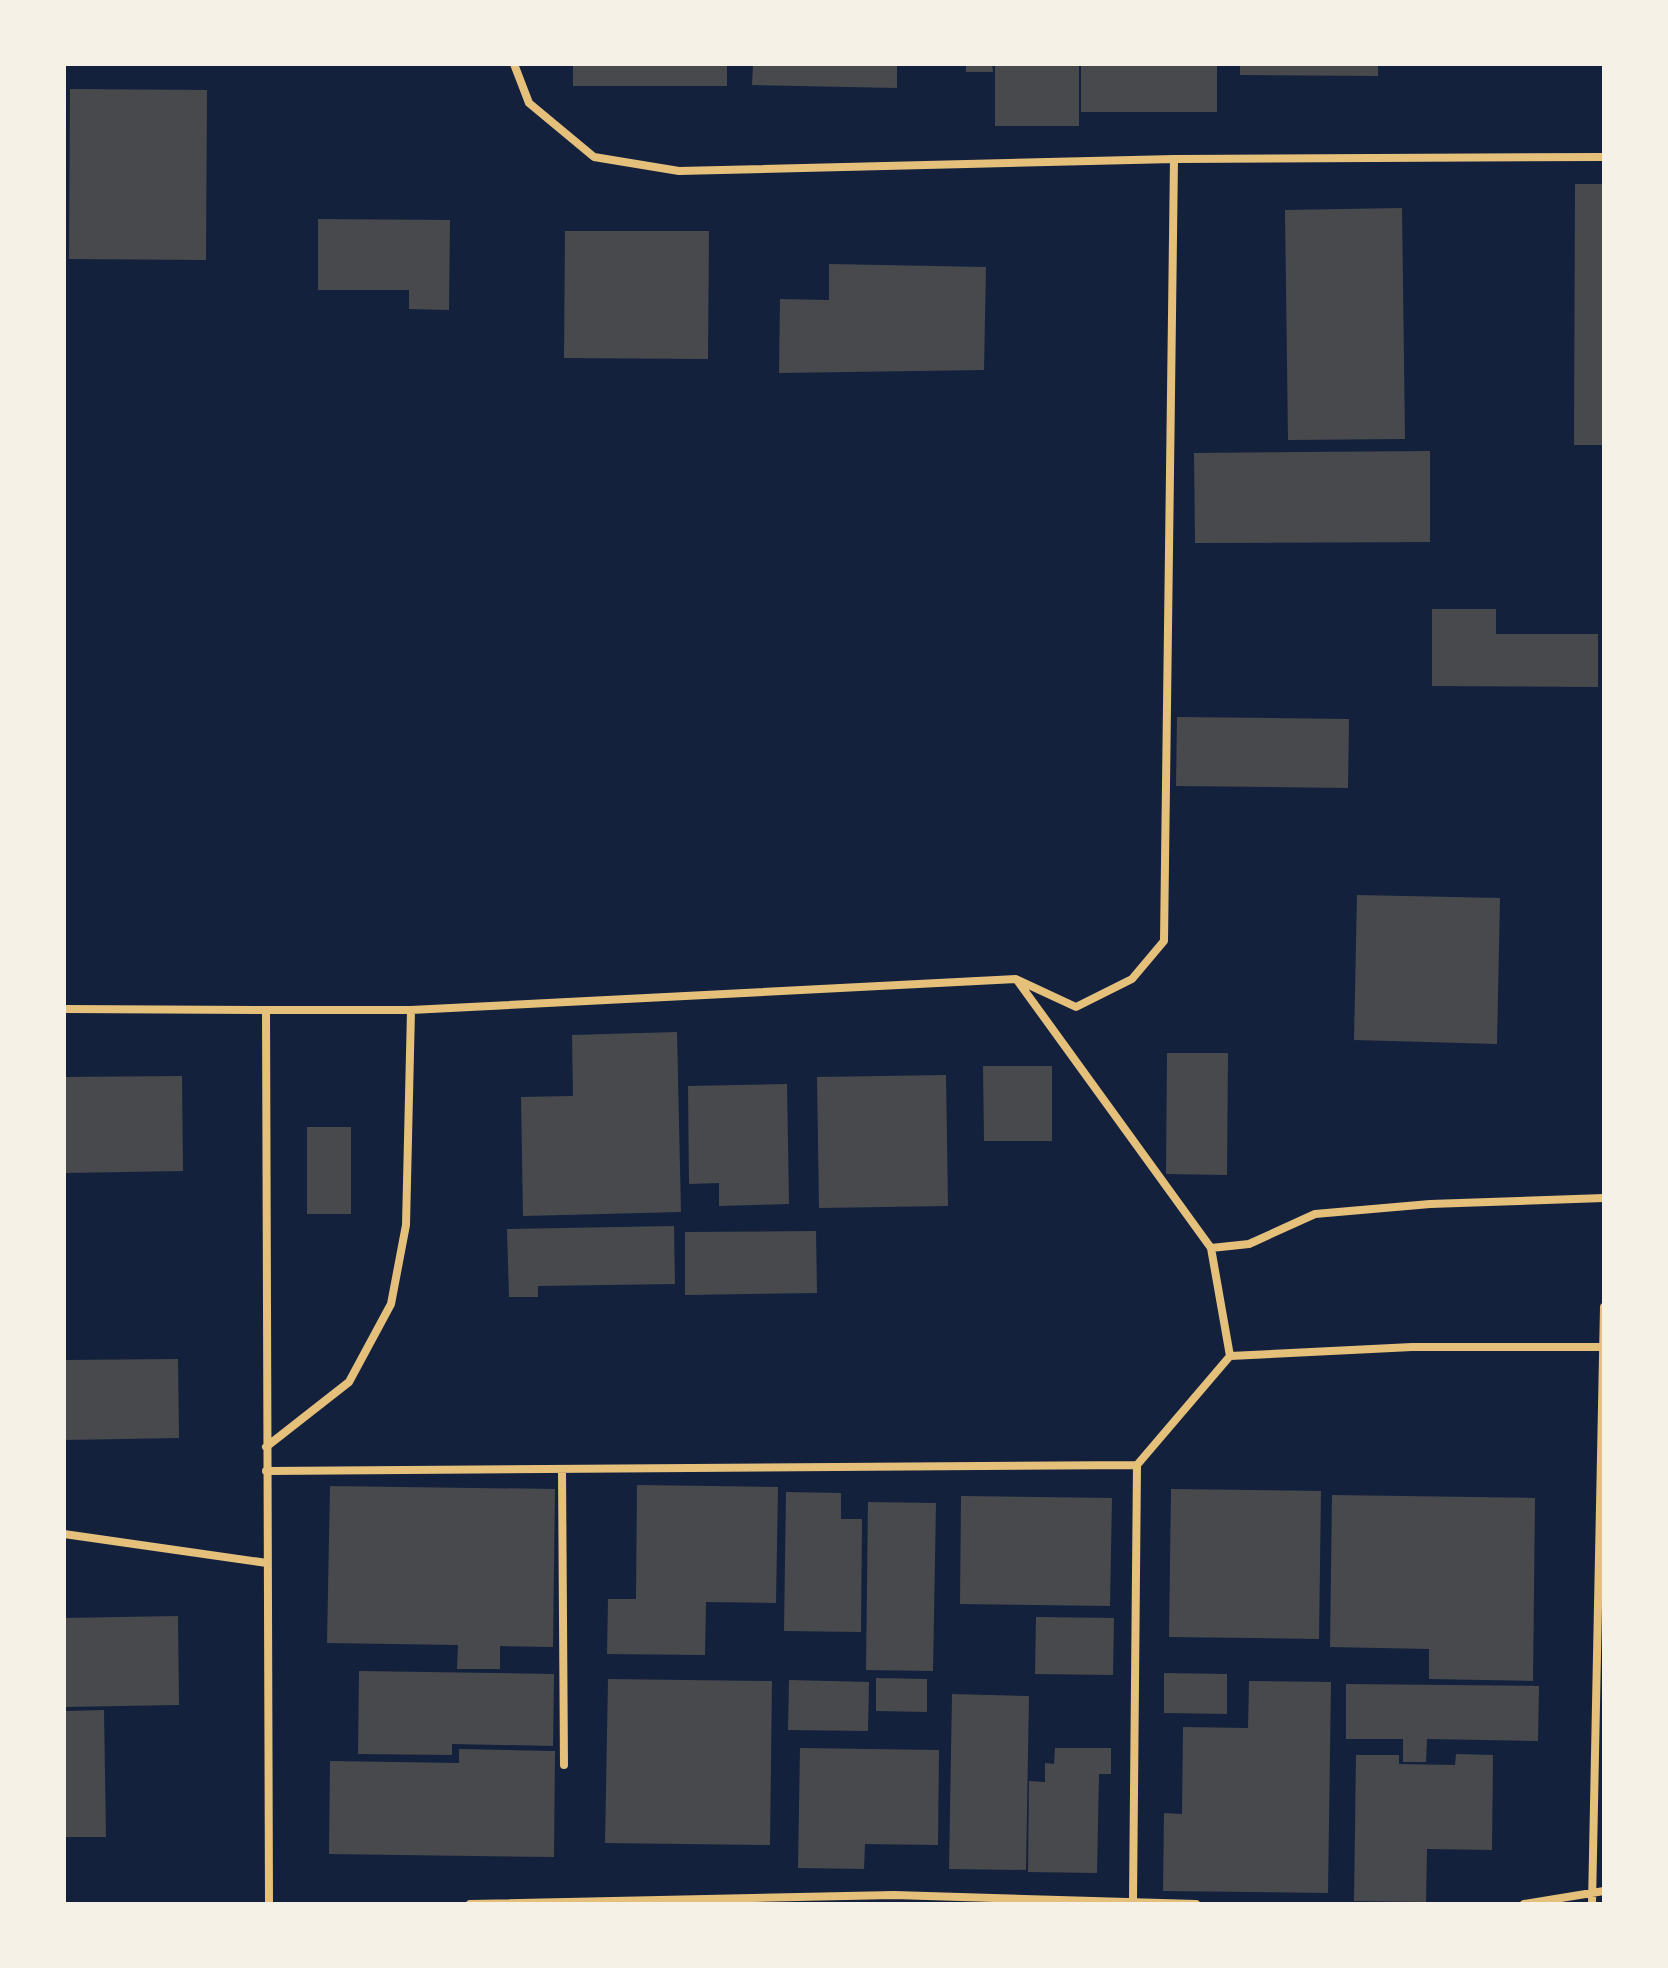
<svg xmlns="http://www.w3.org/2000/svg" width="1668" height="1968" font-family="'IBM Plex Sans',sans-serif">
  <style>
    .building { fill: #48494c }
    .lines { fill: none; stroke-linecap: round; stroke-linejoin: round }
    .minor { stroke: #e5c07b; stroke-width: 8 }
  </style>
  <rect width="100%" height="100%" fill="#14213d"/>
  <!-- building -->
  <path class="building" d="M 573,64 L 727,64 L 727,86 L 573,86 Z
    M 753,64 L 897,64 L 897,88 L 752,85 Z
    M 966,64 L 992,64 L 993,72 L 966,72 Z
    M 995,64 L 1079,64 L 1079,126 L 995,126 Z
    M 1081,64 L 1217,64 L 1217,112 L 1081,112 Z
    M 1240,64 L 1378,64 L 1378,76 L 1240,75 Z
    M 70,89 L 207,90 L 206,260 L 69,259 Z
    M 1575,184 L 1604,184 L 1604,445 L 1574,445 Z
    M 1402,208 L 1405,439 L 1288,440 L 1285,210 Z
    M 318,219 L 450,220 L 449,310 L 409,309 L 409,290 L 318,290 Z
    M 565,231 L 709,231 L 708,359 L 564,358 Z
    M 829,264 L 986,267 L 984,370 L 779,373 L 780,299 L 829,300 Z
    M 1430,451 L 1430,542 L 1195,543 L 1194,453 Z
    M 1432,609 L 1496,609 L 1496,634 L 1598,634 L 1598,687 L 1432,686 Z
    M 1177,717 L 1349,719 L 1348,788 L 1176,786 Z
    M 1357,895 L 1500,898 L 1497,1044 L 1354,1040 Z
    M 677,1032 L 681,1212 L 523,1216 L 521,1097 L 573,1096 L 572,1035 Z
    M 1167,1053 L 1228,1053 L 1227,1175 L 1166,1174 Z
    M 983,1066 L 1052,1066 L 1052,1141 L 984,1141 Z
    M 946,1075 L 948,1206 L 819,1208 L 817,1077 Z
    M 182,1076 L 183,1171 L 64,1173 L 64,1077 Z
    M 787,1084 L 789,1204 L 719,1206 L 719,1183 L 689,1184 L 688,1086 Z
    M 307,1127 L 351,1127 L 351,1214 L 307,1214 Z
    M 674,1226 L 675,1284 L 538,1286 L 538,1297 L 509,1297 L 507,1229 Z
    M 816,1231 L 817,1293 L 685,1295 L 685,1232 Z
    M 178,1359 L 179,1438 L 64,1440 L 64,1360 Z
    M 637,1485 L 778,1487 L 776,1603 L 706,1602 L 705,1655 L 607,1654 L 608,1599 L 636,1599 Z
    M 330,1486 L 555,1489 L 553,1647 L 500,1646 L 500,1669 L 457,1669 L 458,1645 L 327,1643 Z
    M 1171,1489 L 1321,1491 L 1319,1639 L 1169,1637 Z
    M 786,1492 L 841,1493 L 841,1519 L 862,1519 L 861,1632 L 784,1631 Z
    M 1332,1495 L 1535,1498 L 1533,1681 L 1429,1679 L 1429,1649 L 1330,1647 Z
    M 961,1496 L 1112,1498 L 1110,1606 L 960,1604 Z
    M 868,1502 L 936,1503 L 933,1671 L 866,1670 Z
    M 178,1616 L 179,1705 L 64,1707 L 64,1618 Z
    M 1036,1617 L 1114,1618 L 1113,1675 L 1035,1674 Z
    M 359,1671 L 554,1674 L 553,1746 L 452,1744 L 452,1755 L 358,1754 Z
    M 1164,1673 L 1227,1674 L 1227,1714 L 1164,1713 Z
    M 876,1678 L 927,1679 L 927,1712 L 876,1711 Z
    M 608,1679 L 772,1681 L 770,1845 L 605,1843 Z
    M 789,1680 L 869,1682 L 868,1731 L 788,1730 Z
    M 1249,1681 L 1331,1682 L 1328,1893 L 1163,1891 L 1164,1813 L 1182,1814 L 1183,1727 L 1248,1728 Z
    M 1346,1684 L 1539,1686 L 1538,1741 L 1427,1739 L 1426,1762 L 1403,1762 L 1403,1739 L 1346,1739 Z
    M 952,1694 L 1029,1696 L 1026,1870 L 949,1869 Z
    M 104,1710 L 106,1837 L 64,1837 L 64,1711 Z
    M 800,1748 L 939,1750 L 938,1845 L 865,1844 L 864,1869 L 798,1868 Z
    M 1055,1748 L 1111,1748 L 1111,1774 L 1099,1774 L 1097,1873 L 1028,1872 L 1029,1781 L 1045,1782 L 1045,1763 L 1054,1764 Z
    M 459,1749 L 555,1751 L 554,1857 L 329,1854 L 330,1761 L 459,1763 Z
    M 1456,1754 L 1493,1755 L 1492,1850 L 1427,1849 L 1426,1902 L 1354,1901 L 1356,1755 L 1399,1755 L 1399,1764 L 1455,1765 Z"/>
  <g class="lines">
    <!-- minor -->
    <path class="minor" d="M 514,64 L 529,103 L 594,157 L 679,171 L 1174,159 L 1604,157
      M 1017,980 L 1211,1248
      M 64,1009 L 266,1010
      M 1230,1356 L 1211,1248 L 1249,1244 L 1315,1214 L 1430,1204 L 1604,1198
      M 266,1447 L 349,1382 L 391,1304 L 406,1225 L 411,1010
      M 562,1470 L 564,1765
      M 266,1471 L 1137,1465 L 1230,1356 L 1412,1347 L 1603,1347
      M 64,1534 L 267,1563
      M 1133,1900 L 1137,1465
      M 269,1904 L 266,1010 L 411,1010 L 1016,979 L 1076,1007 L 1132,979 L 1164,941 L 1174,159
      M 470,1904 L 894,1895 L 1196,1904
      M 1524,1904 L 1604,1891
      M 1592,1904 L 1604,1307"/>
  </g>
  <!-- border -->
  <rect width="1668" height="1968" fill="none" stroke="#f6f1e7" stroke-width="132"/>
</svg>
